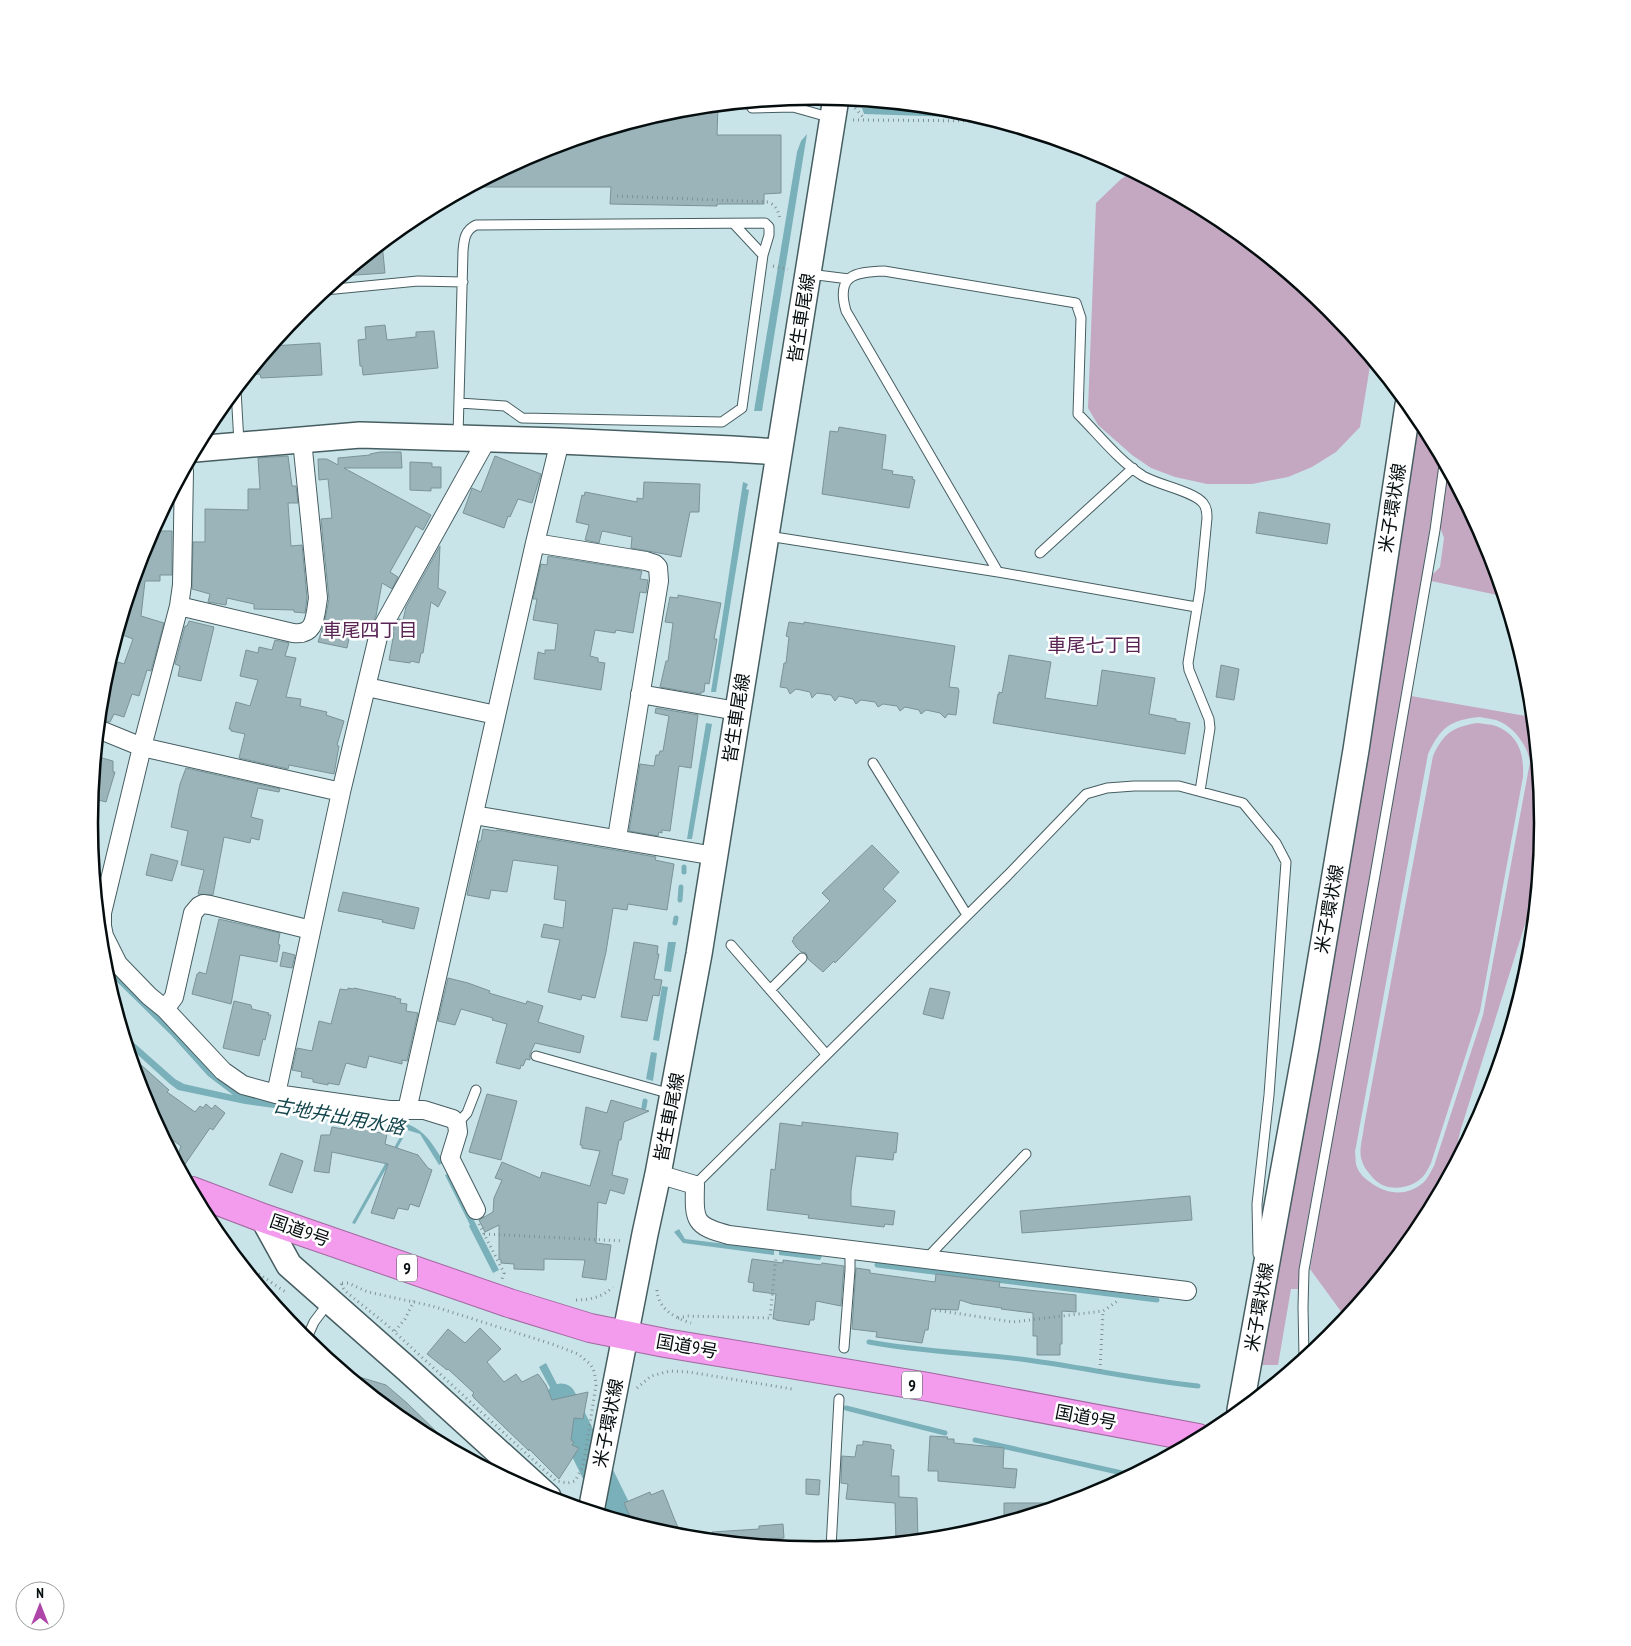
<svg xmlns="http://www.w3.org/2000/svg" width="1631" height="1646" font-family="'PT Sans Narrow','Noto Sans JP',sans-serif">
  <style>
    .green { fill: #c4a8c1; fill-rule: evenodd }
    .water { fill: #7ab0b9 }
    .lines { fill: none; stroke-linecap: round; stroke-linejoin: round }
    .stream { stroke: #7ab0b9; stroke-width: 5 }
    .river { stroke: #7ab0b9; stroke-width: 31 }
    .building { fill: #9ab4b9; stroke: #7a9398 }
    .lane-casing { stroke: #465e62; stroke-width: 11 }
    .street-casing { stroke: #465e62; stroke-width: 20 }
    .secondary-casing { stroke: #465e62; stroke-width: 28 }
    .highway-casing { stroke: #a0699f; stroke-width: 30 }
    .path { stroke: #7e9295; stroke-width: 3; stroke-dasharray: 1 4; stroke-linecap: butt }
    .lane { stroke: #fff; stroke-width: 9 }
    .street { stroke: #fff; stroke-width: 18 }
    .secondary { stroke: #fff; stroke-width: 25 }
    .highway { stroke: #f39bed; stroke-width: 28 }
    .labels { text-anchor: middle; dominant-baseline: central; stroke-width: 5; stroke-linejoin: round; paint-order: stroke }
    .shield { fill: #fff; stroke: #505657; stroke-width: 1 }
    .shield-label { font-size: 16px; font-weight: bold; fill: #050d0f }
    .street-label { font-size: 18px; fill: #050d0f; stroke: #fff }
    .neighbourhood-label { font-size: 19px; fill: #582555; stroke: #fff }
    .water-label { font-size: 19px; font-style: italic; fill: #13454c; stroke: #fff }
    .rim { fill: none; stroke: #050d0f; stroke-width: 2.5 }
  </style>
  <rect width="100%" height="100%" fill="#c9e4e9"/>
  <!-- green -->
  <path class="green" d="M 1131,172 L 1220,219 L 1330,309 L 1371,360 L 1360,427 L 1336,452 L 1312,467 L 1288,477 L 1252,484 L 1207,484 L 1175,477 L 1151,468 L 1132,455 L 1098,425 L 1088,408 L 1096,203 L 1120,180 Z
    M 1416,415 L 1441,459 L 1414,626 L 1369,892 L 1305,1234 L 1300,1289 L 1291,1289 L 1278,1365 L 1258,1365 Z
    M 1448,472 L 1466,506 L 1469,519 L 1479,540 L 1488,548 L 1502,596 L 1431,581 L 1432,575 L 1440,567 L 1444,538 L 1440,527 Z
    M 1411,696 L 1532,717 L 1542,823 L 1536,889 L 1460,1132 L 1453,1165 L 1420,1227 L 1345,1317 L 1310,1269 L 1323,1187 ZM 1480,717 C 1485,718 1491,719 1496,720 C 1513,726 1527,744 1530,762 L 1483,1015 L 1434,1166 C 1431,1171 1428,1178 1424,1182 C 1407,1197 1387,1195 1370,1182 C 1365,1179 1359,1173 1357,1167 C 1355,1163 1356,1157 1355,1152 L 1428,754 C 1441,727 1450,720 1480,717 Z
    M 1477,723 C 1483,724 1490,724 1496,726 C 1520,736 1524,755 1523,777 L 1480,1011 L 1431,1163 C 1429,1167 1427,1171 1425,1174 C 1413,1190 1386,1193 1373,1178 C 1369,1173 1364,1168 1362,1161 C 1358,1151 1363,1137 1364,1126 L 1433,756 C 1443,734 1452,727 1477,723 Z"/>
  <!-- water -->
  <path class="water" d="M 862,108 L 945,109 L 958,110 L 984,118 L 864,114 Z
    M 807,134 L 762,411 L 754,411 L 797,152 L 801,141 Z
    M 743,482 L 748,484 L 746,489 L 749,490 L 716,692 L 711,692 Z
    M 706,723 L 712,724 L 692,839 L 687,839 Z
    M 668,942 L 676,942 L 671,972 L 664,971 Z
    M 101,943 L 163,1017 L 216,1074 L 396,1119 C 425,1130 428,1137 444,1162 L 439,1165 L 420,1134 L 388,1124 L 245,1104 L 178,1090 L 170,1084 L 127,1045 L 124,1034 L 175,1079 L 184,1084 L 233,1095 L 208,1076 L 171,1035 L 112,977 L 103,967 Z
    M 662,986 L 668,987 L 659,1041 L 653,1040 Z
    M 651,1052 L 657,1053 L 653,1081 L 646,1079 Z
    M 1472,1129 L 1456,1159 L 1462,1135 Z
    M 400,1137 L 403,1138 L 355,1224 L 352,1223 Z
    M 450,1173 L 499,1270 L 493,1273 L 469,1226 L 470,1225 L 445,1175 Z
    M 679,1229 L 685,1239 L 774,1250 L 774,1255 L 683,1243 L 674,1232 Z
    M 779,1250 L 822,1256 L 820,1260 L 779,1255 Z
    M 546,1363 L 581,1431 L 579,1442 L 539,1367 Z"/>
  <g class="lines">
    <!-- stream -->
    <path class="stream" d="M 684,872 L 684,867
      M 680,900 L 681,887
      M 675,923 L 676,918
      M 644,1107 L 645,1101
      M 877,1265 L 1157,1300
      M 869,1342 C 922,1352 975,1353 1028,1360 C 1085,1368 1141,1380 1198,1386
      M 846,1408 L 945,1433
      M 975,1440 L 1131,1475"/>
    <!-- river -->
    <path class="river" d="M 561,1399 L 620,1519"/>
  </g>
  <!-- building -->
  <path class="building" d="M 718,106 L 717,135 L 781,135 L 781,193 L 764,194 L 764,204 L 717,204 L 717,206 L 610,204 L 611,187 L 470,187 L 538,151 L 674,110 Z
    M 382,243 L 385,273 L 342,276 L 370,253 Z
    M 385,325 L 387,340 L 416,337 L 416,332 L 434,331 L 438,368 L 363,375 L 362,366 L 360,366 L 358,340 L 366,339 L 365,327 Z
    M 320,343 L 322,375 L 261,378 L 260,374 L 248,375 L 272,346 Z
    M 839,427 L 886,435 L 882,469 L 893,471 L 892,474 L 913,477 L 912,479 L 915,480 L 909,508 L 822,494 L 830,431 L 838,432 Z
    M 380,452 L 401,452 L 402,468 L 344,468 L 431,515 L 423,530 L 416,526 L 390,572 L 398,577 L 392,589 L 382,583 L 376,616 L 370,628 L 352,625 L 347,648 L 318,642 L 325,620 L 329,599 L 321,519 L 332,518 L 328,479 L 319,480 L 318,459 L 327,459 L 338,465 L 338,458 L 370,455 L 370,454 Z
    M 288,456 L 292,486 L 296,486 L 298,503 L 288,503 L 291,546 L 302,545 L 307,598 L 305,613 L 294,612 L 294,610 L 254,609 L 254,604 L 227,598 L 226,605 L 208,602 L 210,594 L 192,589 L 193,542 L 205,542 L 205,509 L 248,510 L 248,489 L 260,489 L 258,458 Z
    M 495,456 L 541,474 L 532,503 L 518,499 L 510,517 L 508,516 L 504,528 L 463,513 L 472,488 L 481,492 Z
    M 410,462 L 432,463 L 432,467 L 441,467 L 441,488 L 431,488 L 431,491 L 410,490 Z
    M 644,482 L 700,484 L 699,512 L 690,512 L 681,557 L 631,548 L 632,537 L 602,531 L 599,543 L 585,540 L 589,525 L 576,522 L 582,495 L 584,496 L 585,492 L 637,502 L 637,498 L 643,499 Z
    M 1259,512 L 1330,524 L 1327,544 L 1256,533 Z
    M 158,531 L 172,531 L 172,575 L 160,575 L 160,581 L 145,581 L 141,616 L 164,623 L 151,671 L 147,670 L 139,696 L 132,694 L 124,717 L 114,714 L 110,722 L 99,719 L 100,714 L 113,673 L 114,673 L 118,662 L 124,664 L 133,639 L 117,633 L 144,545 L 147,539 L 158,539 Z
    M 440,546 L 438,588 L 446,592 L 438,607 L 431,602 L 423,653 L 421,653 L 419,663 L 411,661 L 410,663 L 389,660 L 394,633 L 392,632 L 399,619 L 403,620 L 406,607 Z
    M 548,556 L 642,571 L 640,579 L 648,580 L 646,593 L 640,592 L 633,633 L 616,630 L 615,633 L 595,630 L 590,656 L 598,658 L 598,662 L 605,663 L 601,690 L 534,679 L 538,652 L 545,654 L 545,650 L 555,650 L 558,624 L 533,620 L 537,599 L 533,599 L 541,564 L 547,565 Z
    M 678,595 L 721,603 L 714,639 L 717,639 L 709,684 L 705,683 L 704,692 L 701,692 L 701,694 L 660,687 L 666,661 L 668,661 L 673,623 L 665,622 L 670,597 L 678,598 Z
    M 189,621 L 214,627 L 201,681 L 178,676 L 180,666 L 175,664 L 185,626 L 187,626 Z
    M 789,622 L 804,624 L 804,622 L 955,646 L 949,687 L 958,688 L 959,691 L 956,715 L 948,714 L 945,718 L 940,713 L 926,710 L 921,714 L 919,710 L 905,707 L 900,711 L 897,706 L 883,704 L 878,707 L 875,702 L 861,700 L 856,704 L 853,699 L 839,696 L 835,701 L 831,695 L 817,693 L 812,698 L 810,692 L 796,689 L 790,694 L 787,688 L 780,687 L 784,663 L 786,663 L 789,637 L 786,636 Z
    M 275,640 L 289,643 L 285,656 L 296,658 L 286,697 L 301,699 L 300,706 L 327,712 L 326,715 L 344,721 L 337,745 L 339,746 L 334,774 L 289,765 L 288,769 L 239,758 L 245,734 L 231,731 L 231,729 L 229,729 L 236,702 L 250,706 L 258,680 L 240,676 L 246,650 L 258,653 L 259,647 L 272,650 Z
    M 1009,655 L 1051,662 L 1045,698 L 1097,706 L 1102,670 L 1155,678 L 1149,714 L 1176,719 L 1176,721 L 1190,723 L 1185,754 L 993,723 L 998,694 L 999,695 L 999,692 L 1002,693 Z
    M 1221,665 L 1239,669 L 1234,700 L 1216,697 Z
    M 656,708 L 698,715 L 691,768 L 679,766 L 670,831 L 662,830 L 662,833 L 659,832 L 658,836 L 629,831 L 640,764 L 654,766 L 656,755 L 659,755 L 660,751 L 663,751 L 669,716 L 655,713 Z
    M 95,756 L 113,761 L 113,772 L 115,772 L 106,802 L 91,798 Z
    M 186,768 L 280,789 L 279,792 L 258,788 L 251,817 L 263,820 L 259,840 L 251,838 L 250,843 L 224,837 L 213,895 L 198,894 L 204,870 L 181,865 L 188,831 L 171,827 L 180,784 Z
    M 483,829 L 496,831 L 497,830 L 656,857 L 655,860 L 674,864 L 667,910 L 628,904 L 627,910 L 613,908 L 606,952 L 595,998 L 582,995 L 581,1000 L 548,992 L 560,940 L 541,937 L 544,924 L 563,928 L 566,901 L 554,899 L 558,866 L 513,860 L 507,892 L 491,890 L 489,899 L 467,895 L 479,841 L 481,841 Z
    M 872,845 L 899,872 L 883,889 L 896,901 L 835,963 L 834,961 L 823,972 L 808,959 L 806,953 L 801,952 L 796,947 L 792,941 L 794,939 L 793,938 L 830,901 L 822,893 Z
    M 151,854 L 178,861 L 172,881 L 146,875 Z
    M 343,892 L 419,908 L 414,929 L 382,922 L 383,920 L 338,911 Z
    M 219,919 L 280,933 L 278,944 L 280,945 L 277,962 L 240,955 L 231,1004 L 192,994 L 197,974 L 198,974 L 199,972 L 206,974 Z
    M 634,942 L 658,946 L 657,954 L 659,954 L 654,979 L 662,980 L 659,996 L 653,995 L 647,1021 L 621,1017 Z
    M 283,952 L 295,955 L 292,968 L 280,966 Z
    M 448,978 L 468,983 L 490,991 L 489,993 L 526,1004 L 527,1001 L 543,1006 L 538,1022 L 584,1036 L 580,1053 L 535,1043 L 530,1054 L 530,1060 L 526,1059 L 523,1066 L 521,1065 L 520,1069 L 496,1063 L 507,1024 L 492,1020 L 493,1018 L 461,1009 L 455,1025 L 438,1021 Z
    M 348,988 L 353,989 L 354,988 L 396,997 L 395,998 L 401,999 L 400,1003 L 407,1004 L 406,1011 L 418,1013 L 407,1061 L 402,1060 L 402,1064 L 369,1056 L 366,1068 L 346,1063 L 339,1085 L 328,1083 L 328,1085 L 313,1082 L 313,1079 L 301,1077 L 302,1072 L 292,1070 L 297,1048 L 312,1051 L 319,1021 L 331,1024 L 340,989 L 348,990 Z
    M 930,988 L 950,992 L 943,1019 L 923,1014 Z
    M 234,1001 L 251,1005 L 252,1009 L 269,1013 L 268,1015 L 271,1015 L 265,1040 L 263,1039 L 259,1056 L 223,1048 Z
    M 130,1055 L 169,1090 L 167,1092 L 195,1112 L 200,1106 L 203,1108 L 206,1104 L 212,1109 L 215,1105 L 225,1113 L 213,1130 L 210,1128 L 181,1170 L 176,1161 L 181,1146 L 160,1131 L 144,1101 Z
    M 487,1094 L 517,1101 L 501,1160 L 469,1152 Z
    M 611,1100 L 649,1111 L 624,1122 L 621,1140 L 619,1140 L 612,1175 L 628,1179 L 624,1194 L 610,1190 L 606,1204 L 598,1202 L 596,1243 L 611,1245 L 606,1280 L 582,1277 L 585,1260 L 544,1259 L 544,1270 L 514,1269 L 514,1264 L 501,1263 L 501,1260 L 499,1259 L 499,1225 L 485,1232 L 479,1220 L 493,1212 L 494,1198 L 502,1180 L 495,1178 L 502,1162 L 540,1178 L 542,1172 L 590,1186 L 600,1151 L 582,1148 L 582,1145 L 580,1145 L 586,1107 L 607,1113 Z
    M 802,1122 L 898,1133 L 896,1153 L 894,1152 L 893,1160 L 856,1156 L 851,1191 L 851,1206 L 895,1211 L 893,1225 L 885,1224 L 884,1227 L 808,1218 L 809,1215 L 767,1210 L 771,1169 L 775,1170 L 780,1123 L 802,1126 Z
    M 352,1126 L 377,1129 L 376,1132 L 387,1134 L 385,1144 L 418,1155 L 428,1168 L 432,1170 L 419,1207 L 410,1204 L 408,1210 L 398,1208 L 394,1219 L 371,1213 L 388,1164 L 332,1152 L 329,1173 L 314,1171 L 321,1135 L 330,1135 L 332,1127 L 343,1129 L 343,1127 L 351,1128 Z
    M 281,1153 L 303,1161 L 292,1193 L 269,1185 Z
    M 1190,1196 L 1192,1220 L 1022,1233 L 1020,1211 Z
    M 752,1259 L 783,1263 L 783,1260 L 821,1265 L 822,1263 L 844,1266 L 841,1306 L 816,1301 L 814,1320 L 810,1320 L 809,1325 L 776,1320 L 776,1319 L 773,1319 L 776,1294 L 753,1291 L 754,1283 L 748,1282 Z
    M 856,1268 L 870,1270 L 870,1273 L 935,1282 L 936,1274 L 1000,1282 L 999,1287 L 1076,1295 L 1076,1312 L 1062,1311 L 1062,1344 L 1060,1344 L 1060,1355 L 1037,1355 L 1037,1336 L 1033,1336 L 1033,1313 L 1001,1309 L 1002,1308 L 972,1304 L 960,1300 L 958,1310 L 931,1309 L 928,1330 L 925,1330 L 922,1343 L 876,1337 L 877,1332 L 852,1329 Z
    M 480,1328 L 501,1349 L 487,1362 L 504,1382 L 516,1374 L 522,1382 L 538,1374 L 546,1385 L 552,1400 L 588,1392 L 583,1419 L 574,1418 L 571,1440 L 574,1442 L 572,1445 L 579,1448 L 559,1479 L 529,1449 L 529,1451 L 474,1398 L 472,1395 L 474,1393 L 448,1369 L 447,1370 L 427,1354 L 448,1329 L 465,1343 Z
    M 346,1373 L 386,1385 L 407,1403 L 447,1442 L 445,1445 L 412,1427 Z
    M 930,1436 L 948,1437 L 947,1439 L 954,1439 L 954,1443 L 1004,1448 L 1003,1468 L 1017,1469 L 1015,1488 L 938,1481 L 938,1471 L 928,1471 Z
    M 863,1441 L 891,1445 L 891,1449 L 894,1450 L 891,1476 L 899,1476 L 899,1497 L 917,1498 L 918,1540 L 896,1542 L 895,1503 L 846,1499 L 848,1484 L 841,1483 L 842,1456 L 855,1457 L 857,1445 L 863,1445 Z
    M 806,1479 L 820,1480 L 819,1495 L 806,1494 Z
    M 663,1490 L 674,1518 L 682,1537 L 673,1536 L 641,1526 L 638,1519 L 632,1521 L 624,1503 L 650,1492 L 651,1495 Z
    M 1004,1503 L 1054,1503 L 1054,1506 L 1004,1522 Z
    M 783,1524 L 784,1538 L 769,1539 L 769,1545 L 712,1540 L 712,1532 L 759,1529 L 759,1526 Z"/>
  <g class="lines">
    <!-- lane casing -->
    <g class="lane-casing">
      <path id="lane" d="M 788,99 L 793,107 L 832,118
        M 749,103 L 752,108 L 793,107
        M 809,274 L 849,279
        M 325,290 L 418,281 L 463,282
        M 236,390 L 239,443
        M 459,403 L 505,406 L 522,418 L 722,422 L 742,408 L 763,255 L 734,224
        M 458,436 L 463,251 C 464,239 465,230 476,225 L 765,223 L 769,227 L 769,235 L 763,255
        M 768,536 L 998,572 L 1196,607
        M 1040,553 L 1133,468
        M 998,572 L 846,311 C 836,276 853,272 884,271 L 1076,303 L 1081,318 L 1078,414 C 1099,435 1118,460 1143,476 C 1158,485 1193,491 1203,503 C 1207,508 1207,513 1207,518 L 1200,590 L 1188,663 L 1189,670 L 1209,719 L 1210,728 L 1200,791
        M 102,684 L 111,659
        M 873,763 L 967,915
        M 731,945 L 826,1054
        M 770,990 L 802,958
        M 536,1056 L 671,1094
        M 457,1124 L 467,1113 L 476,1090
        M 695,1185 L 1008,875 L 1086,794 L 1107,788 L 1134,786 L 1179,786 L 1243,803 L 1276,843 L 1286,862 L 1269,1095 L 1257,1204 L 1258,1254
        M 926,1259 L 1026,1154
        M 306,1340 L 314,1322 L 329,1302
        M 844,1348 L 850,1270 L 850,1249
        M 1304,1357 L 1303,1307 L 1304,1270 L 1374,881 L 1435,530 L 1444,465
        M 831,1548 L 839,1399"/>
    </g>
    <!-- street casing -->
    <g class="street-casing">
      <path id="street" d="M 184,471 L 182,585 L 179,606 L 142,747 L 102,913 L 102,926 L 104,936 L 118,964 L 149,996 L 165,1009 L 223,1071 L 243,1085 L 276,1094 L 389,1110 L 424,1110 L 453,1119 L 457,1124 L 458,1132 L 450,1158 L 476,1210
        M 535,543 L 646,561 L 655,564 L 658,567 L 659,581 L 617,838
        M 179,606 L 293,633 C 316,636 315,616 318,598 L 302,440
        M 367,687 L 496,715
        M 640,694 L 737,711
        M 98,729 L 142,747 L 341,792
        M 474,815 L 715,856
        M 165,1009 L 174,997 L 193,913 L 199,906 L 203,904 L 210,905 L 311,930
        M 276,1094 L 341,792 L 379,633 L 487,439
        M 407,1110 L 535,543 L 560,441
        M 658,1174 L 695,1185 C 694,1221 694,1226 729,1235 L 1187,1291"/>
    </g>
    <!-- secondary casing -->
    <g class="secondary-casing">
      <path id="secondary" d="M 195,449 L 360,435 L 560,441 L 732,449 L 779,452
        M 263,1218 L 289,1265 L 408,1370 L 548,1497
        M 1240,1410 L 1306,1047 L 1356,750 L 1408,405
        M 591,1511 L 645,1234 L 658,1174 L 699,954 L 836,98"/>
    </g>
    <!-- highway casing -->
    <g class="highway-casing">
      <path id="highway" d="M 192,1191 L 263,1218 L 509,1303 L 590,1328 L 665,1343 L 928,1387 L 1198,1438"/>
    </g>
    <!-- path -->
    <path class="path" d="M 856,104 L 908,105
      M 855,108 L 863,117
      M 853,120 L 994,121
      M 617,196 L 768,202 C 776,205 779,212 780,220
      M 773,266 L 788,269
      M 479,1224 L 504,1273 L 502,1279
      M 484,1234 L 623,1241
      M 238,1260 L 287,1293
      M 342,1283 L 348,1283 L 368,1292 L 432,1306 L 552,1344 L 578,1354 L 589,1363 L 593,1368 L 595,1376 L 596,1385 L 583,1466 L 575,1481 L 568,1483 L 556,1481 L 387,1325 L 345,1291 L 341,1285 Z
      M 657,1290 C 658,1309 675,1318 691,1323
      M 576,1300 C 591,1300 602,1297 613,1287
      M 935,1310 L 1013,1322 L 1103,1311 L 1119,1300
      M 678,1318 L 687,1316 L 770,1318 L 776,1257
      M 395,1331 L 405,1319 L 414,1301
      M 1100,1370 L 1103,1311
      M 637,1388 L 651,1376 L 670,1371 L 689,1372 L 792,1389"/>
    <!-- lane -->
    <use href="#lane" class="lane"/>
    <!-- street -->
    <use href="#street" class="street"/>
    <!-- secondary -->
    <use href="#secondary" class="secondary"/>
    <!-- highway -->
    <use href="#highway" class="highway"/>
  </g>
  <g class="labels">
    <!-- shield labels -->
    <g class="shield">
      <rect x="397" y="1254.5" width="20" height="27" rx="4"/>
      <rect x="902" y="1371.5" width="20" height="27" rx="4"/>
    </g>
    <g class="shield-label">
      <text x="407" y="1268">9</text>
      <text x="912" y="1385">9</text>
    </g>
    <!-- street labels -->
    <g class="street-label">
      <text transform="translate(801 318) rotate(-81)">皆生車尾線</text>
      <text transform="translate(1392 508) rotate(-81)">米子環状線</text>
      <text transform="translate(736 718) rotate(-81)">皆生車尾線</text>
      <text transform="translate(1329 909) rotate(-80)">米子環状線</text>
      <text transform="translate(669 1117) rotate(-79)">皆生車尾線</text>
      <text transform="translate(300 1230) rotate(19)">国道9号</text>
      <text transform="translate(1259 1307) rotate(-80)">米子環状線</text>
      <text transform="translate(687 1346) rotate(10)">国道9号</text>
      <text transform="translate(1086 1417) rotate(11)">国道9号</text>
      <text transform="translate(608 1423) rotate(-79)">米子環状線</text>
    </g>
    <!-- neighbourhood labels -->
    <g class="neighbourhood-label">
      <text x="370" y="630">車尾四丁目</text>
      <text x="1095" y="645">車尾七丁目</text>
    </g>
    <!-- water labels -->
    <g class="water-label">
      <text transform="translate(339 1116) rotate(10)">古地井出用水路</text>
    </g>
  </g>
  <!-- crop -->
  <path d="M0 0H1631V1646H0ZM98 823a718 718 0 1 1 1436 0a718 718 0 1 1-1436 0Z" fill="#fff" fill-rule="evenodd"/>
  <path class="rim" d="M98 823a718 718 0 1 1 1436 0a718 718 0 1 1-1436 0Z"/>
  <!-- north arrow -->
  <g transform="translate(40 1606)"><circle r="24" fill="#ffffff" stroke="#9b9e9f"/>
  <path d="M0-4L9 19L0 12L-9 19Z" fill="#ae46a9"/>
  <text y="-8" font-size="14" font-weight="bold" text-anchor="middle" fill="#050d0f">N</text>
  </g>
</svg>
